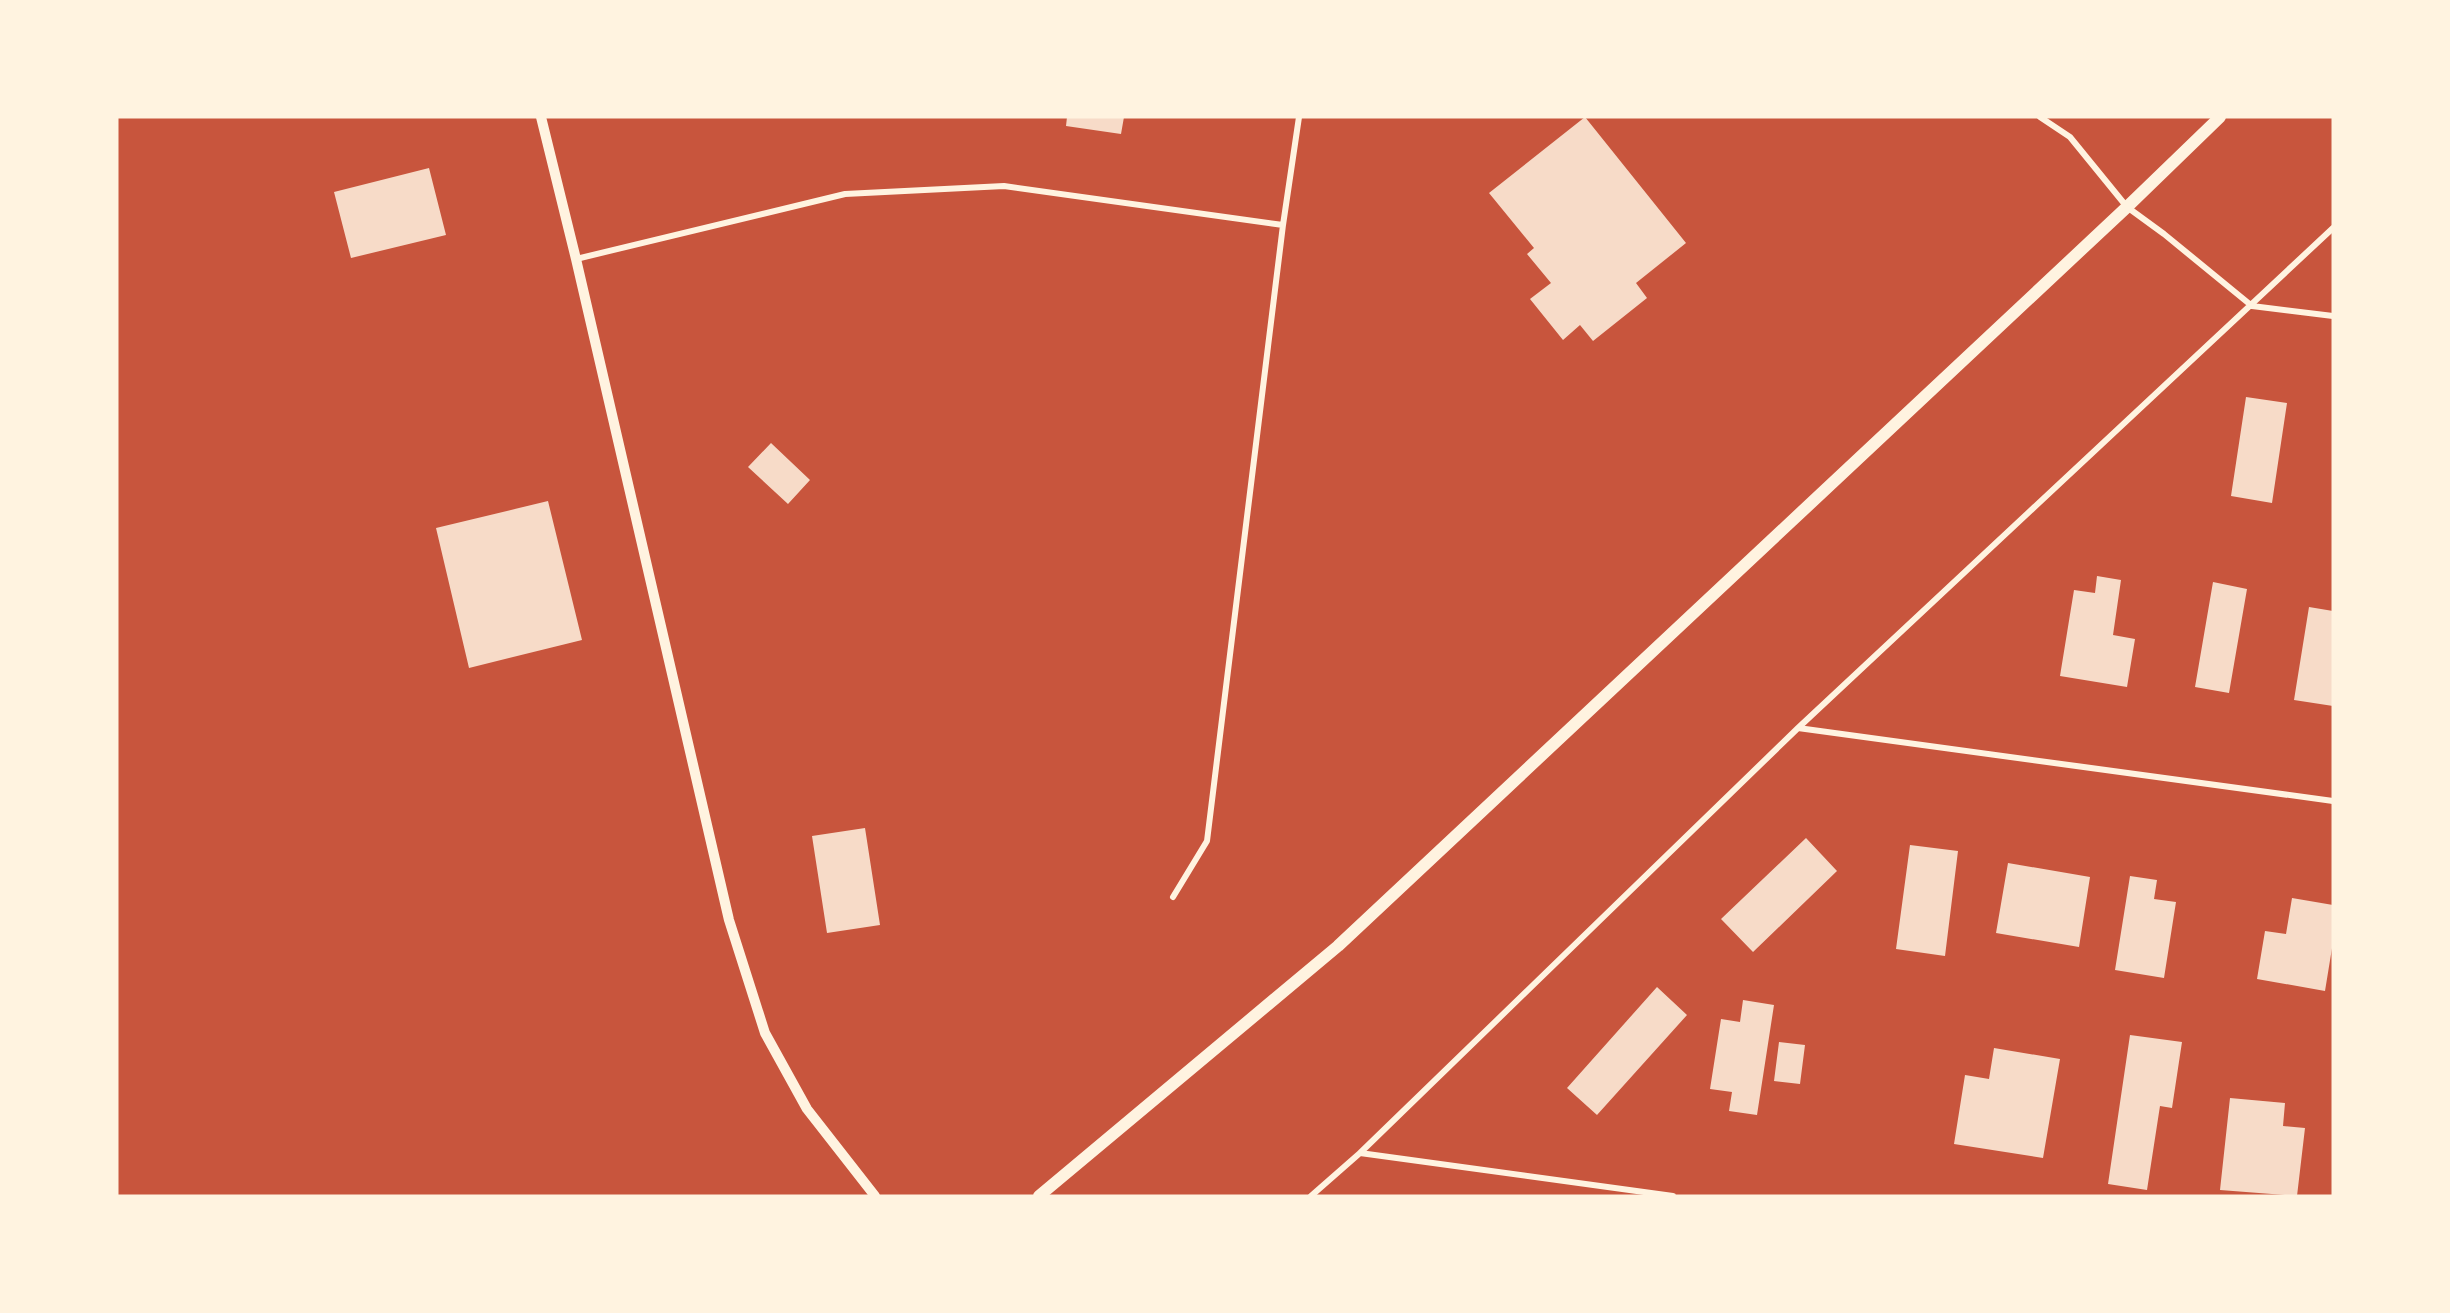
<svg xmlns="http://www.w3.org/2000/svg" width="2450" height="1313" font-family="Figtree,sans-serif">
  <style>
    .building { fill: #f7dbc8 }
    .lines { fill: none; stroke-linecap: round; stroke-linejoin: round }
    .minor { stroke: #fff3e0; stroke-width: 6 }
    .tertiary { stroke: #fff3e0; stroke-width: 10 }
    .secondary { stroke: #fff3e0; stroke-width: 12 }
  </style>
  <rect width="100%" height="100%" fill="#c8553d"/>
  <!-- building -->
  <path class="building" d="M 1067,117 L 1124,117 L 1121,134 L 1066,126 Z
    M 1585,117 L 1686,243 L 1636,283 L 1647,298 L 1593,341 L 1580,325 L 1563,340 L 1530,299 L 1551,283 L 1527,254 L 1534,248 L 1489,193 Z
    M 429,168 L 446,235 L 351,258 L 334,192 Z
    M 2246,397 L 2287,403 L 2272,503 L 2231,496 Z
    M 771,443 L 810,480 L 788,504 L 748,467 Z
    M 548,501 L 582,640 L 469,668 L 436,528 Z
    M 2097,576 L 2121,580 L 2113,635 L 2135,639 L 2127,687 L 2060,676 L 2074,590 L 2095,593 Z
    M 2213,582 L 2247,589 L 2229,693 L 2195,687 Z
    M 2309,607 L 2333,611 L 2333,706 L 2294,700 Z
    M 865,828 L 880,925 L 827,933 L 812,836 Z
    M 1806,838 L 1837,871 L 1753,952 L 1721,919 Z
    M 1910,845 L 1958,851 L 1945,956 L 1896,949 Z
    M 2008,863 L 2090,877 L 2079,947 L 1996,933 Z
    M 2130,876 L 2157,880 L 2154,899 L 2176,902 L 2164,978 L 2115,970 Z
    M 2292,898 L 2333,905 L 2333,942 L 2325,991 L 2257,979 L 2265,931 L 2286,934 Z
    M 1657,987 L 1687,1015 L 1597,1115 L 1567,1088 Z
    M 1743,1000 L 1774,1005 L 1757,1115 L 1729,1111 L 1732,1092 L 1710,1089 L 1721,1019 L 1740,1022 Z
    M 2130,1035 L 2182,1042 L 2172,1108 L 2160,1106 L 2147,1190 L 2108,1184 Z
    M 1779,1042 L 1805,1045 L 1800,1084 L 1774,1081 Z
    M 1994,1048 L 2060,1059 L 2043,1158 L 1954,1144 L 1965,1075 L 1989,1079 Z
    M 2230,1098 L 2285,1103 L 2283,1126 L 2305,1128 L 2297,1196 L 2220,1190 Z"/>
  <g class="lines">
    <!-- minor -->
    <path class="minor" d="M 2040,117 L 2070,137 L 2127,207 L 2164,234 L 2252,306 L 2333,316
      M 576,259 L 845,194 L 1004,186 L 1283,225
      M 1798,728 L 2333,801
      M 1173,897 L 1207,841 L 1283,225 L 1299,117
      M 1360,1153 L 1673,1196
      M 1311,1196 L 1360,1153 L 1798,728 L 2333,228"/>
    <!-- tertiary -->
    <path class="tertiary" d="M 541,117 L 576,259 L 729,920 L 765,1033 L 807,1109 L 875,1196"/>
    <!-- secondary -->
    <path class="secondary" d="M 1039,1196 L 1338,946 L 2127,207 L 2220,117"/>
  </g>
  <!-- border -->
  <rect width="2450" height="1313" fill="none" stroke="#fff3e0" stroke-width="237"/>
</svg>
